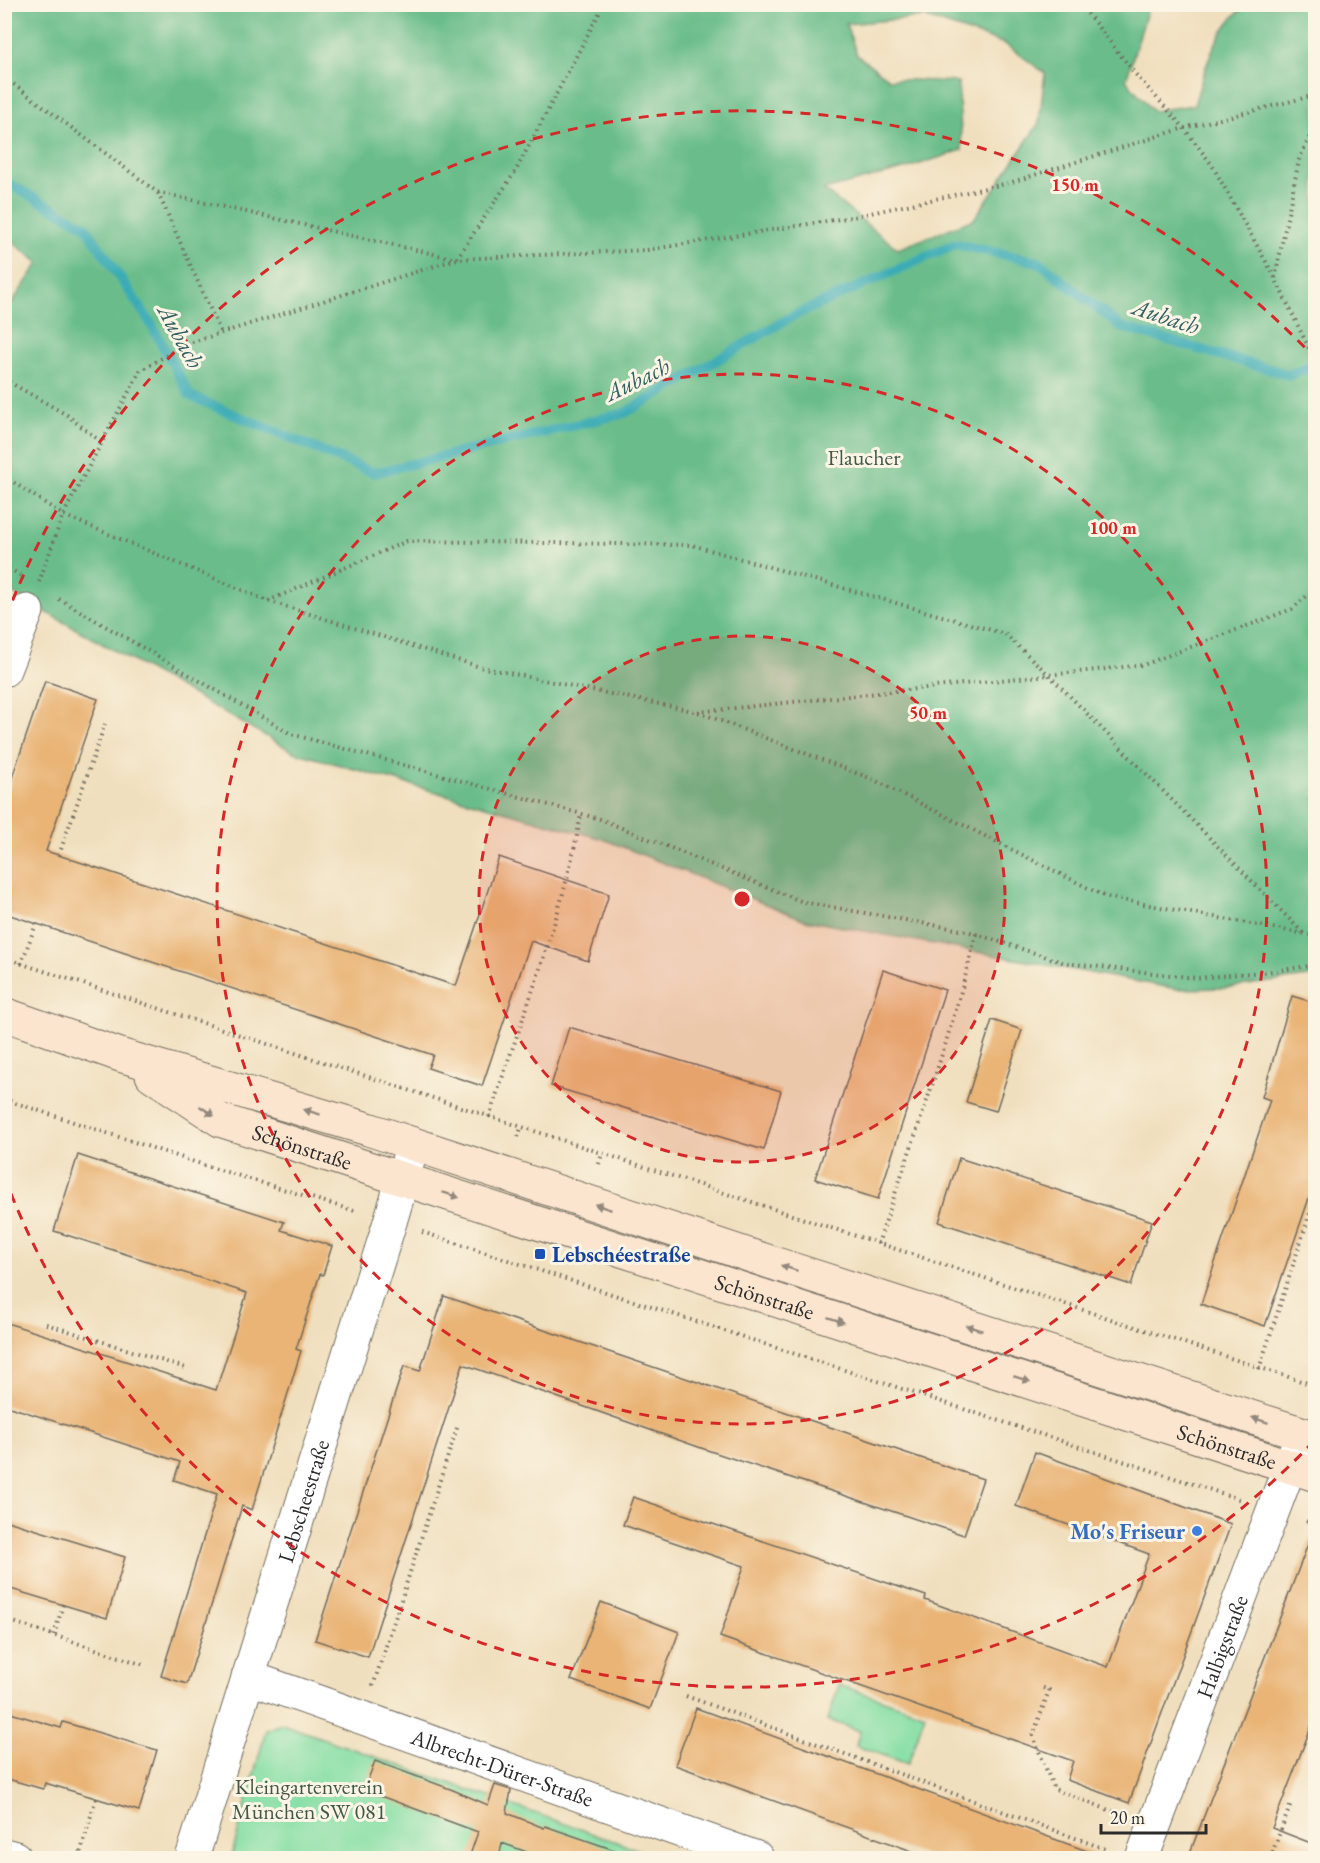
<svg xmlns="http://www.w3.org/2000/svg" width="1320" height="1863" font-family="'EB Garamond',serif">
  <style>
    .green { fill: #84dea4; stroke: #588468; stroke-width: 1.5 }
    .forest { fill: #6bbd8a; stroke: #4b745a; stroke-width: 1.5; fill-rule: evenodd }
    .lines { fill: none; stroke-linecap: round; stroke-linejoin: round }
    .stream { stroke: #3bacb5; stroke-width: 10 }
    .building { fill: #e9b476 }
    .street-casing { stroke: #706a5e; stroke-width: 35 }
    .secondary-casing { stroke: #706a5e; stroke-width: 35 }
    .path { stroke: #706a5e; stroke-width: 4; stroke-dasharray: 1.5 4.5; stroke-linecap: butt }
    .street { stroke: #fff; stroke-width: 33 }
    .secondary { stroke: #fbe5cf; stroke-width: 33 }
    .oneway { fill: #93887d }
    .ring { fill: none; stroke: #d62828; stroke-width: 3; stroke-dasharray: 10 8 }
    .transit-dot { fill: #1a4fb4; stroke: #fcf5e5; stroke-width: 2 }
    .shop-dot { fill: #3f7fe0; stroke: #fcf5e5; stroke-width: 2 }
    .labels { text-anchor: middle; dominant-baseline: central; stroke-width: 6; stroke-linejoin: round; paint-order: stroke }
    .park-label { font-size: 22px; fill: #415849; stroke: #fcf5e5 }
    .street-label { font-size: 22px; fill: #2b2b2b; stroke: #fcf5e5 }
    .transit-label { font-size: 22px; font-weight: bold; fill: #164399; stroke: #fcf5e5; text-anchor: start }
    .shop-label { font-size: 22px; font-weight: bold; fill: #366cbe; stroke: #fcf5e5; text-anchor: end }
    .water-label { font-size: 24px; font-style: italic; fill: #315f62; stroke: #fcf5e5 }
    .centre { fill: #d62828; stroke: #fcf5e5; stroke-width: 3 }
    .ring-label { font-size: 18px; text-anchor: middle; font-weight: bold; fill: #d62828; stroke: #fcf5e5; stroke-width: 6; stroke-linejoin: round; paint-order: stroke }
  </style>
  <rect width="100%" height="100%" fill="#fcf5e5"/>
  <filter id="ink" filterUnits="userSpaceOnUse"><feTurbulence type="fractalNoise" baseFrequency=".0167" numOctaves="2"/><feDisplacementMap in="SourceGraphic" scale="12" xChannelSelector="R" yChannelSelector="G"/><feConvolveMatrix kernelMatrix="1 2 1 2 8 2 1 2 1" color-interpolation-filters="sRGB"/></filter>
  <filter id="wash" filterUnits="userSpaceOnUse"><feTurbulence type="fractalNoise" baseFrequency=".008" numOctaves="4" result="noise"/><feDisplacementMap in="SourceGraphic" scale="24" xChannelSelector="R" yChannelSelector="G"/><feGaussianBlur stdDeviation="1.35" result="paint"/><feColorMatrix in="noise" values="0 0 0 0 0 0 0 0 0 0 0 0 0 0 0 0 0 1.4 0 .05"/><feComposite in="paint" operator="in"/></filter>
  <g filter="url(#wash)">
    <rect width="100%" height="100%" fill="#f0dfbe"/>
    <!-- green -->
    <path class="green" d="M 839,1685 L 925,1714 L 908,1764 L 856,1746 L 860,1731 L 828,1720 Z
      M 282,1724 L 662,1858 L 231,1858 L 266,1730 Z"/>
    <!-- forest -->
    <path class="forest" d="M 5,5 L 1149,5 L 1126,80 L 1153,111 L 1194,105 C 1207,64 1212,35 1245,5 L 1315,5 L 1315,976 L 1225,988 L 1177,989 L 805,920 L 603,839 L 294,752 L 5,589 L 5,313 L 39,263 L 5,236 ZM 924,17 L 1005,44 L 1045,73 L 1039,123 L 974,219 L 898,249 L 824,190 L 911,167 L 962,150 L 958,82 L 889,79 L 857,55 L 846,24 Z"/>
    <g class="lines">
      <!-- stream -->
      <path class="stream" d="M 4,181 L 85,226 L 150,322 L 190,396 L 374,473 L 625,413 L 795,315 L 955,244 L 1039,262 L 1121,327 L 1290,375 L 1316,363"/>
    </g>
    <g id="blocks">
      <!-- building -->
      <path class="building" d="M 45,681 L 98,699 L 46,851 L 456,986 L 499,857 L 609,894 L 588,961 L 531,941 L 482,1086 L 428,1068 L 433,1055 L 4,913 L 4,801 Z
        M 883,970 L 945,990 L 878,1199 L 815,1179 Z
        M 1292,996 L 1316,1003 L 1316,1178 L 1265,1326 L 1201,1304 L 1270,1100 L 1262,1097 Z
        M 992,1020 L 1022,1030 L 996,1111 L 966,1102 Z
        M 569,1027 L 781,1091 L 764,1150 L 551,1086 Z
        M 78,1155 L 284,1222 L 281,1230 L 332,1246 L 323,1275 L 320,1274 L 296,1349 L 301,1351 L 252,1510 L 242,1506 L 187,1684 L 161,1676 L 217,1494 L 174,1480 L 180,1462 L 4,1405 L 4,1322 L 216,1390 L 247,1293 L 54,1231 Z
        M 959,1158 L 1152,1221 L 1131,1285 L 939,1222 Z
        M 444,1296 L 983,1479 L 964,1535 L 707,1450 L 463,1364 L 368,1657 L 315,1640 L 404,1366 L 420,1371 Z
        M 1035,1452 L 1231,1524 L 1129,1803 L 1067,1780 L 1073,1761 L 720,1637 L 744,1566 L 623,1525 L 633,1497 L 926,1596 L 925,1600 L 1108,1667 L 1149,1554 L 1016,1506 Z
        M 4,1520 L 125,1557 L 107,1618 L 4,1587 Z
        M 1313,1531 L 1316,1531 L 1316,1714 L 1272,1828 L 1316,1845 L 1316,1858 L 1188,1858 Z
        M 601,1602 L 679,1632 L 650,1709 L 571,1680 Z
        M 696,1708 L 1098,1855 L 1097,1858 L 931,1858 L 675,1765 Z
        M 4,1711 L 61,1728 L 63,1722 L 157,1750 L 139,1811 L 45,1783 L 43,1789 L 4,1778 Z
        M 375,1761 L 453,1790 L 488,1805 L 495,1785 L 511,1790 L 507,1813 L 544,1828 L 545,1826 L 626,1854 L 625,1858 L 533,1858 L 535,1855 L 502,1843 L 499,1858 L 469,1858 L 478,1832 L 364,1790 Z"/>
    </g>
  </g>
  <g filter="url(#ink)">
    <use href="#blocks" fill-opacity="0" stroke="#706a5e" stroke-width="1.5"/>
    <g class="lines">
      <!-- street casing -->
      <g class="street-casing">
        <g id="street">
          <path d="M 4,670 L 27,611"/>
          <path id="s1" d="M 248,1677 L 757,1858"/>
          <path d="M 4,1855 L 15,1858"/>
          <path id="s2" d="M 192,1858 L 390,1222 L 413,1144"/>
          <path id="s3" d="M 1142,1858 L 1300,1439"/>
        </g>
      </g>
      <!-- secondary casing -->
      <g class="secondary-casing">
        <g id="secondary">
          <path d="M 4,1014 L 123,1056 L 368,1129 L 770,1262 L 1316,1438"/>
          <path id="s4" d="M 152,1075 L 220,1120 L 1316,1475"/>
        </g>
      </g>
      <!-- path -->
      <path class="path" d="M 1080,4 L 1137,76 L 1184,128 L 1212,165 L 1275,278 L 1316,363
        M 4,77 L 157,192 L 456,259
        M 158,193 L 221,333
        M 457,258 L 515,172 L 604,4
        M 1275,278 L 1299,160 L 1316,123
        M 4,379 L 67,415 L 102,443
        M 4,476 L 63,515 L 268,601 L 480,667 L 698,712 L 872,779 L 1106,897 L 1316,936
        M 4,565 L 21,576
        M 39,582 L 63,515 L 140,371 L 186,344 L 457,259 L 647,250 L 852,217 L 1009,183 L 1184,128 L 1316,95
        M 59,599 L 291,734 L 600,819 L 803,902 L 967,931 L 1065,963 L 1197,978 L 1273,971 L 1316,965
        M 268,601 L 407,541 L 692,545 L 1005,634 L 1049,675 L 1304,934
        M 698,712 L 1143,665 L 1292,609 L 1316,588
        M 59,855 L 105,724
        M 4,958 L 1316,1386
        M 21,964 L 36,924
        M 4,1099 L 210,1167 L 358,1212
        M 489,1117 C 522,1017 563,917 581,814
        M 518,1137 L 521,1128
        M 599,1164 L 602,1154
        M 422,1232 L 1242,1500
        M 878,1244 C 912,1142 951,1039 976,934
        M 46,1324 L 189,1369
        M 1259,1369 L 1316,1195
        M 1306,1521 L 1316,1525
        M 4,1619 L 144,1665
        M 54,1635 L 63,1605
        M 373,1686 L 458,1425
        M 1043,1688 L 1049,1690 L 1033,1736 L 1054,1789 L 1122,1815
        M 686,1696 L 1108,1850
        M 79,1858 L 96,1798
        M 1270,1858 L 1291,1804"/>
      <!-- street -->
      <use href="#street" class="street"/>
      <!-- secondary -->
      <use href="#secondary" class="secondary"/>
    </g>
    <!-- one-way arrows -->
    <defs><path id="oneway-solid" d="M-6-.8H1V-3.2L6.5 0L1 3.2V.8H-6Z" transform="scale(1.5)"/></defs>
    <g class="oneway">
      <use href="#oneway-solid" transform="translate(207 1111) rotate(33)"/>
      <use href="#oneway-solid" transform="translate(312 1112) rotate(-163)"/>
      <use href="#oneway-solid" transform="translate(451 1195) rotate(18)"/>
      <use href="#oneway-solid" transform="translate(603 1207) rotate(-162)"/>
      <use href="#oneway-solid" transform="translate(789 1268) rotate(-162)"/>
      <use href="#oneway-solid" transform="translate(836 1320) rotate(18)"/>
      <use href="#oneway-solid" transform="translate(974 1328) rotate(-162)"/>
      <use href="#oneway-solid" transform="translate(1022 1379) rotate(18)"/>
      <use href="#oneway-solid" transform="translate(1260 1420) rotate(-162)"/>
    </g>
  </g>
  <!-- distance rings -->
  <circle cx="742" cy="899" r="263" fill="#d62828" fill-opacity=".12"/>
  <g class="ring">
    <circle cx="742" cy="899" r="263"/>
    <circle cx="742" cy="899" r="525"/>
    <path d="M1314 1441A788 788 0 0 1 6 1181M6 617A788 788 0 0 1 1314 357"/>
  </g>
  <!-- markers -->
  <rect class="transit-dot" x="534" y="1248" width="12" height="12" rx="3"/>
  <circle class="shop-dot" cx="1197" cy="1531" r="6"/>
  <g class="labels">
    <!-- park labels -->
    <g class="park-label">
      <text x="864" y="457">Flaucher</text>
      <text x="309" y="1786">Kleingartenverein<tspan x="309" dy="25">München SW 081</tspan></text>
    </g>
    <!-- street labels -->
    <g class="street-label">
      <text stroke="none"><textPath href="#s4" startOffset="168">Schönstraße</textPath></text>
      <text stroke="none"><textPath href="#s4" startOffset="654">Schönstraße</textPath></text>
      <text stroke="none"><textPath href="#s4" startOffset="1140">Schönstraße</textPath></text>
      <text stroke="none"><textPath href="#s2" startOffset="374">Lebscheestraße</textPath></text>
      <text stroke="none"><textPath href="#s3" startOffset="226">Halbigstraße</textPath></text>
      <text stroke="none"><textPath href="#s1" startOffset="270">Albrecht-Dürer-Straße</textPath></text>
    </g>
    <!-- transit labels -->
    <g class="transit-label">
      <text x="552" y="1254">Lebschéestraße</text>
    </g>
    <!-- shop labels -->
    <g class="shop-label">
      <text x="1185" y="1531">Mo's Friseur</text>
    </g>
    <!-- water labels -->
    <g class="water-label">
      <text transform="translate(1166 316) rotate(18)">Aubach</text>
      <text transform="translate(181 336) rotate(61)">Aubach</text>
      <text transform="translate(637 379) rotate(-26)">Aubach</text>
    </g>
  </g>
  <circle cx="742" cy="899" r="9" class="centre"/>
  <g class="ring-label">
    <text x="1075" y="191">150 m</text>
    <text x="1113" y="534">100 m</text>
    <text x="928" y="719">50 m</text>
  </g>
  <!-- margin -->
  <rect width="1320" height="1863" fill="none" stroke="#fcf5e5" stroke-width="24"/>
  <!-- scale -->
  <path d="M1101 1824v9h105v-9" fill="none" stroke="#2b2b2b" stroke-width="3"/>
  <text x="1110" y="1824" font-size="18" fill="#2b2b2b" stroke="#fcf5e5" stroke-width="4.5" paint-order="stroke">20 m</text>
</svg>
